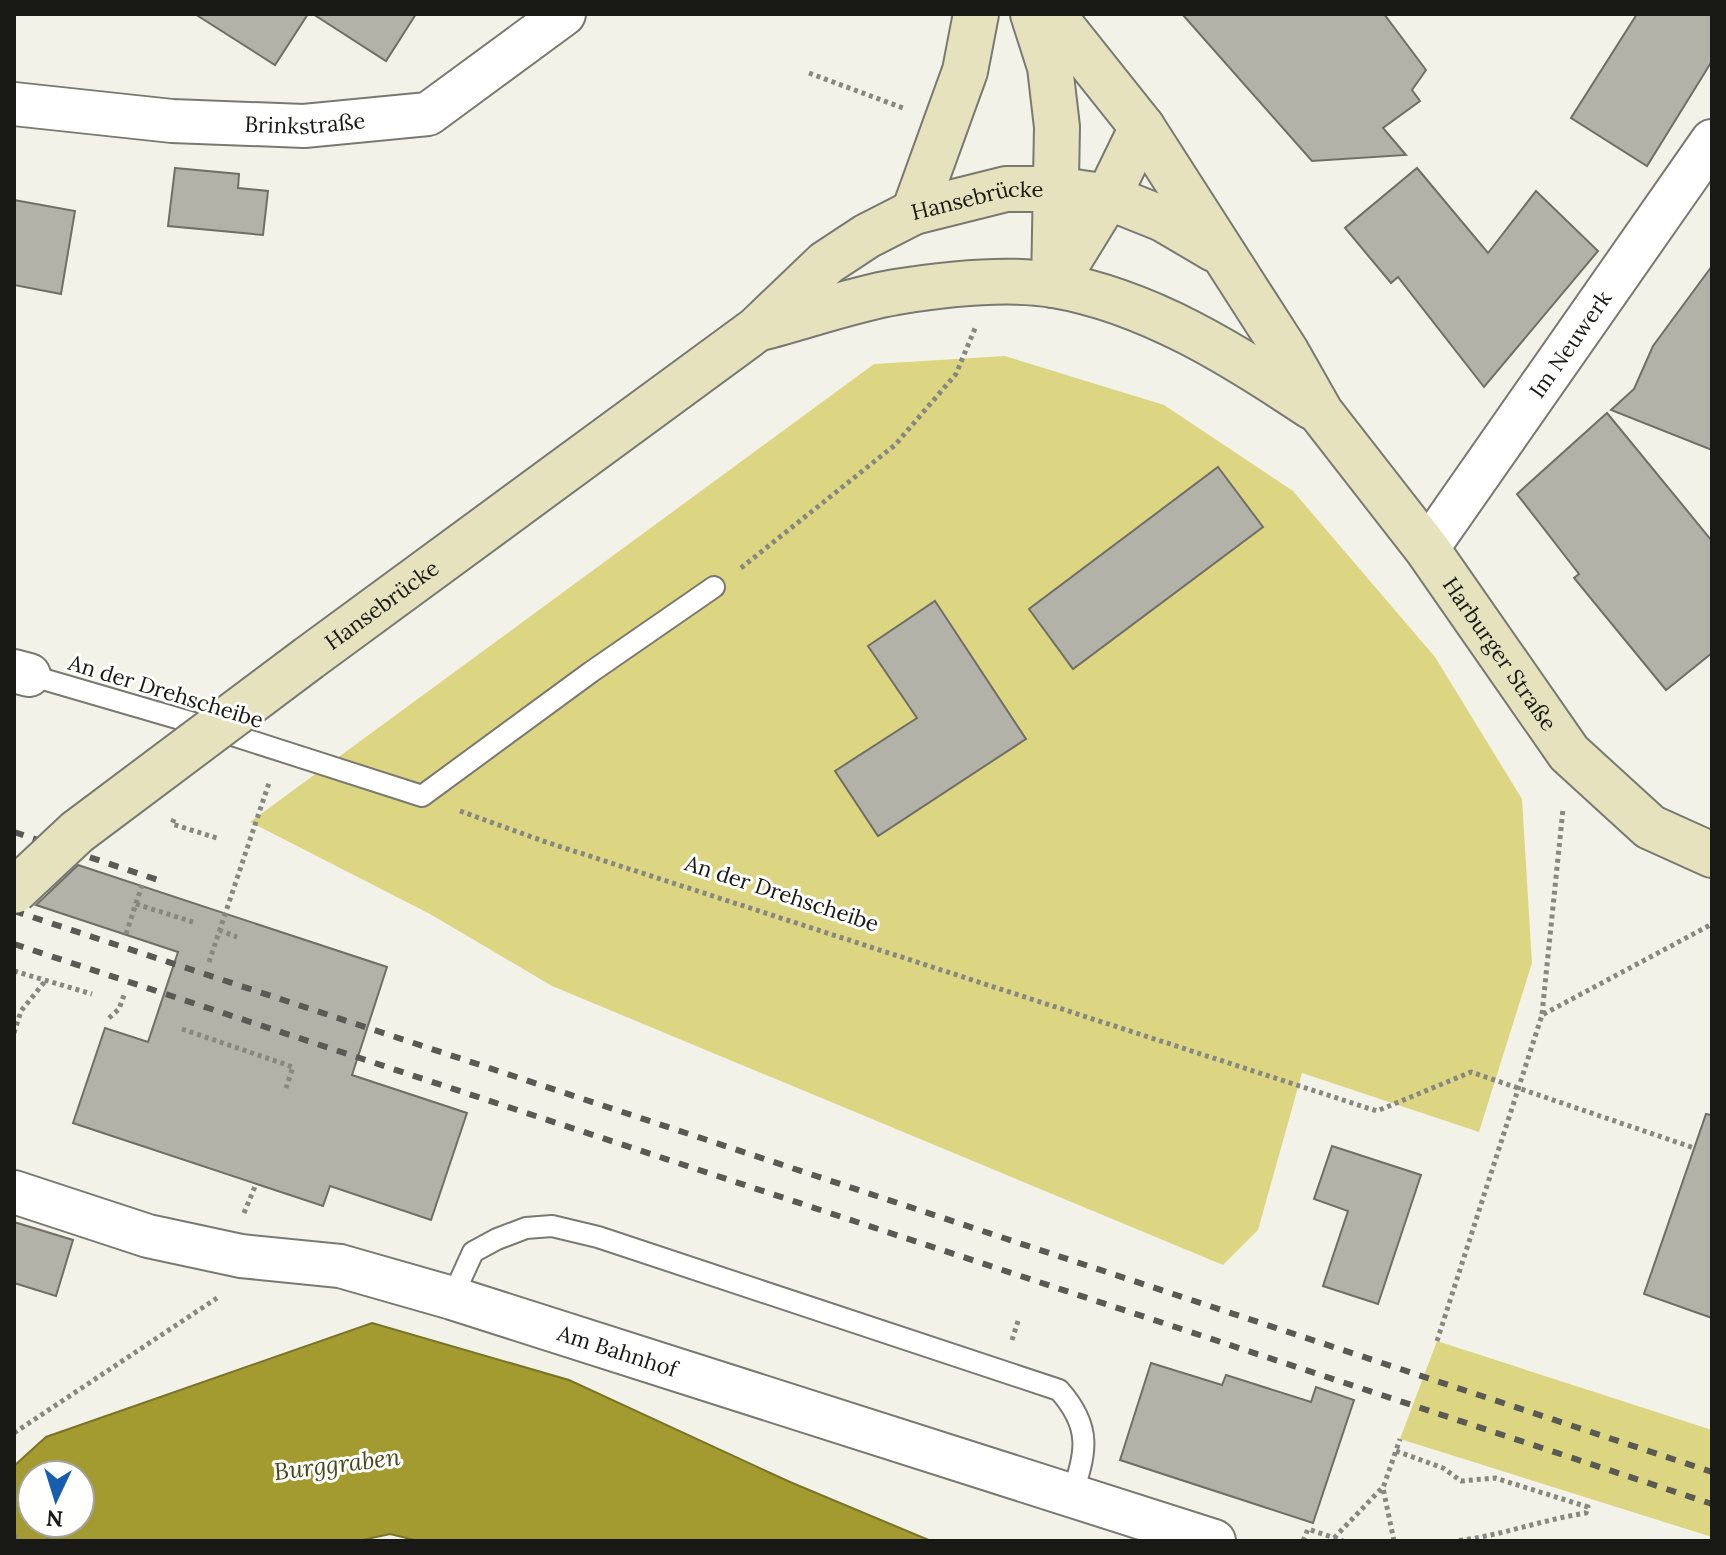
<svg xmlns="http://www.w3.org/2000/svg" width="1726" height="1555" font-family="Lora,serif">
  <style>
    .green { fill: #dcd683 }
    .water { fill: #a39b30; stroke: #797428; stroke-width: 2; fill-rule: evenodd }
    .building { fill: #b2b2a9; stroke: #6f6f67; stroke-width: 2 }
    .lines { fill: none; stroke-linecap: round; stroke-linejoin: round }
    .lane-casing { stroke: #797971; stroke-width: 24 }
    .street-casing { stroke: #797971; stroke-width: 46 }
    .secondary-casing { stroke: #797971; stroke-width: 48 }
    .path { stroke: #888881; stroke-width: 5; stroke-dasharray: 4 4; stroke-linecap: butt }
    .lane { stroke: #fff; stroke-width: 20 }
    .street { stroke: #fff; stroke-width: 42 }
    .secondary { stroke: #e5e2bd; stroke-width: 44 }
    .rail { stroke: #5a5a54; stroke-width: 6; stroke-dasharray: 10 10; stroke-linecap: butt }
    .secondary-bridge-casing { stroke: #797971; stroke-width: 48; stroke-linecap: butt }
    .secondary-bridge { stroke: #e5e2bd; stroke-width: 44 }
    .labels { text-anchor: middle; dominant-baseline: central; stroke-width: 6; stroke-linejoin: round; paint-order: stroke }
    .street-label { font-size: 22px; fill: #181814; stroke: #fffffe }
    .water-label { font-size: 24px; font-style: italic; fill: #4a471c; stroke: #fffffe }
  </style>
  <rect width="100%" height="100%" fill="#f3f2e9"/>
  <!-- green -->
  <path class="green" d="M 1005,356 L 1164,405 L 1293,491 L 1435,657 L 1522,799 L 1532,963 L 1479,1132 L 1302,1073 L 1258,1230 L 1223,1265 L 552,986 L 430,914 L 250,822 L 874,364 Z
    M 1437,1341 L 1712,1430 L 1712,1537 L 1400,1439 Z"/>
  <!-- water -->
  <path class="water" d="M 372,1323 L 569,1380 L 790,1482 L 931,1541 L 419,1541 L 390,1534 L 358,1541 L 14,1541 L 14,1466 L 46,1437 ZM 32,1475 L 80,1475 L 80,1523 L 32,1523 Z"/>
  <!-- building -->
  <path class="building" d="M 195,14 L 308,14 L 275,65 Z
    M 313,14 L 416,14 L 386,61 Z
    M 1182,14 L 1384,14 L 1426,70 L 1412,90 L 1420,101 L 1383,128 L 1406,155 L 1312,161 Z
    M 1637,14 L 1712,14 L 1712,61 L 1647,166 L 1571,118 Z
    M 175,168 L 239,174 L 238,188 L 268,191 L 263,235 L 168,226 Z
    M 1417,168 L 1488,253 L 1536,191 L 1598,251 L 1484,387 L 1398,277 L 1391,283 L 1345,228 Z
    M 14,200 L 75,211 L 61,294 L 14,285 Z
    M 1712,266 L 1712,450 L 1611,410 L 1634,389 L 1653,346 Z
    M 1607,413 L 1712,541 L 1712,653 L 1666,690 L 1574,578 L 1579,574 L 1517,494 Z
    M 1218,467 L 1263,527 L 1073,669 L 1029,609 Z
    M 935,601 L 1026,739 L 878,836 L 835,771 L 917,718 L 868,646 Z
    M 78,865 L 387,967 L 352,1075 L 467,1113 L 431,1220 L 330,1186 L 323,1206 L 73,1123 L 105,1028 L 148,1042 L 178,952 L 36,905 Z
    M 1706,1114 L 1712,1115 L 1712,1318 L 1644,1294 Z
    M 1332,1146 L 1421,1175 L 1378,1304 L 1323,1286 L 1348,1211 L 1314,1199 Z
    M 14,1222 L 73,1240 L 56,1296 L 14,1283 Z
    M 1151,1363 L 1222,1385 L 1226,1375 L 1311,1402 L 1316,1387 L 1354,1400 L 1313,1523 L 1120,1460 Z"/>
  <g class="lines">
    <!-- lane casing -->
    <g class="lane-casing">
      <path id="lane" d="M 29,675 L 204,726 L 422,796 L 591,672 L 714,587
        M 452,1298 L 473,1252 L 497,1239 L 526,1228 L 552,1226 L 598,1237 L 1059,1390 C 1093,1428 1086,1453 1071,1497"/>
    </g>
    <!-- street casing -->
    <g class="street-casing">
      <g id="street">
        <path id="s1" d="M 14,104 L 172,121 L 304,126 L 428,114 L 564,14"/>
        <path id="s2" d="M 1427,549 L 1712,141"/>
        <path d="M 14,671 L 29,675"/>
        <path id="s3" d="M 14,1192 L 148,1236 L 241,1256 L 340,1266 L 452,1298 L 1214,1541"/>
      </g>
    </g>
    <!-- secondary casing -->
    <g class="secondary-casing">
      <g id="secondary">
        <path d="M 1033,14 L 1050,67 L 1057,127 L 1054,285"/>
        <path id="s4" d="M 1052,14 L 1142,127 L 1287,353 L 1321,413 L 1427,549 L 1569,753 L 1650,827 L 1712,855"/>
        <path d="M 914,212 L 965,71 L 976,14"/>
        <path d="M 1054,285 L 1108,197 L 1142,127"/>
        <path d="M 760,328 C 804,317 850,300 896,292 C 945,284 1004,277 1054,285 C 1148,301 1234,355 1312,407"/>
        <path id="s5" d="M 309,658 L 757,329 L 826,263 L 867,236 L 914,212 L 1006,189 L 1055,189 L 1108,197 L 1163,219 L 1214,249"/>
      </g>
    </g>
    <!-- path -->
    <path class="path" d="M 809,73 L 903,108
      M 741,568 L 895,445 L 956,374 L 976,326
      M 460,811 L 543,841 L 1377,1111 L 1471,1072 L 1694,1148
      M 174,819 L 172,824 L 220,839
      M 136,904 L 193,922
      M 219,930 L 237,937
      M 126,934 L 142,885
      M 209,962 L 269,783
      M 14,971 L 92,994
      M 1542,1014 L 1563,809
      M 109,1018 L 119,1009 L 124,995
      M 182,1029 L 293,1067 L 286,1088
      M 14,1033 L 21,1011 L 46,980
      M 244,1213 L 256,1184
      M 1012,1340 L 1019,1318
      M 1437,1341 L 1542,1015 L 1712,924
      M 14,1433 L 217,1298
      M 1396,1451 L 1443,1468 L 1461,1481 L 1495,1478 L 1588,1507 L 1586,1513 C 1541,1520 1500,1536 1455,1541
      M 14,1536 L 21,1541
      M 1334,1538 L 1382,1488
      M 47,1541 L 61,1523
      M 1303,1541 L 1308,1529 L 1343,1541
      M 1394,1541 L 1383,1488 L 1400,1439"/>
    <!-- lane -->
    <use href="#lane" class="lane"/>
    <!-- street -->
    <use href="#street" class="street"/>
    <!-- secondary -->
    <use href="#secondary" class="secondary"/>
    <!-- rail -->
    <path class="rail" d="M 14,832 L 161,881
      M 14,911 L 1712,1472
      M 14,944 L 1712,1504"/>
    <!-- secondary-bridge casing -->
    <g class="secondary-bridge-casing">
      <path id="secondary-bridge" d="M 14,891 L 77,832 L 309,658"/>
    </g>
    <!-- secondary-bridge -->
    <use href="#secondary-bridge" class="secondary-bridge"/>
  </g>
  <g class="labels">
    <!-- street labels -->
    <g class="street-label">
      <text stroke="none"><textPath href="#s1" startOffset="292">Brinkstraße</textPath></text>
      <text stroke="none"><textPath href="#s5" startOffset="818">Hansebrücke</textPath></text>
      <text stroke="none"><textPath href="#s2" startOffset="250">Im Neuwerk</textPath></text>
      <text stroke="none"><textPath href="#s5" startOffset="90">Hansebrücke</textPath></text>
      <text stroke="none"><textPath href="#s4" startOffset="782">Harburger Straße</textPath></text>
      <text transform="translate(166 691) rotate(17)">An der Drehscheibe</text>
      <text transform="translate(782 893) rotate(18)">An der Drehscheibe</text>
      <text stroke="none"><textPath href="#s3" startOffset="626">Am Bahnhof</textPath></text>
    </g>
    <!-- water labels -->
    <g class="water-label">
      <text transform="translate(337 1464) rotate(-7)">Burggraben</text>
    </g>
  </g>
  <!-- border -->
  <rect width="1726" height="1555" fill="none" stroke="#181814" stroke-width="32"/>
  <!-- north arrow -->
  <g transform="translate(56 1499) rotate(184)"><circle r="38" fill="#fffffe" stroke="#a3a3a0" stroke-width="2"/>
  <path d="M0-6L14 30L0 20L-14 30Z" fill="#175eae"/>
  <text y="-12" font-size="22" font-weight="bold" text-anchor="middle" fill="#181814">N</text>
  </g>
</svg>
